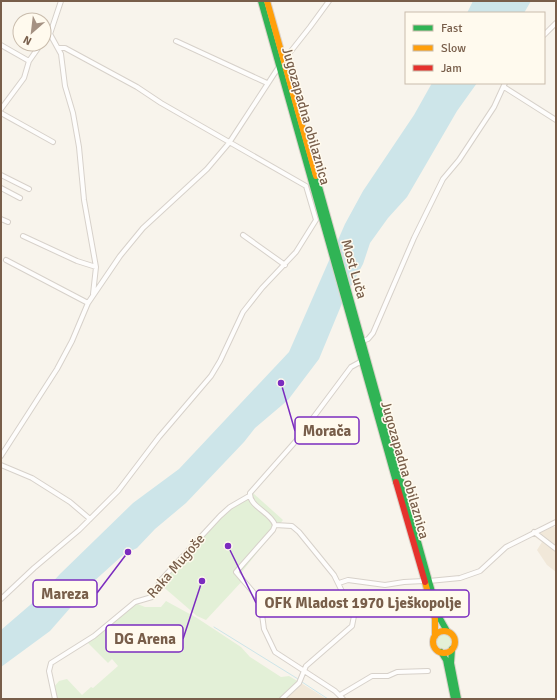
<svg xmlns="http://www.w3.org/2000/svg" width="557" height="700" font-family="Signika,sans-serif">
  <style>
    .residential { fill: #f1e8d9 }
    .green { fill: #e3f0d7 }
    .water { fill: #cde5e9 }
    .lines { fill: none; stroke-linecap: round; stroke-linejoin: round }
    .stream { stroke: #cde5e9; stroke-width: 1 }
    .street-casing { stroke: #d7d1ca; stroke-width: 6 }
    .fast-casing { stroke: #dad1c9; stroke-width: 8 }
    .slow-casing { stroke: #dad1c9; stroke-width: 8 }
    .jam-casing { stroke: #dad1c9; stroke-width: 8 }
    .street { stroke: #fefdfc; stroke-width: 4 }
    .fast { stroke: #30b455; stroke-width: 6 }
    .slow { stroke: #ff9f0a; stroke-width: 6 }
    .jam { stroke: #e5322d; stroke-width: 6 }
    .labels { text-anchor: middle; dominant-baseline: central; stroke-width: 3; stroke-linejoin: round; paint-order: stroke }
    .street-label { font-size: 14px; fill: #785e4a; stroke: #fffaee }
    .leader { fill: none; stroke: #7b2cbf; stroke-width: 1.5 }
    .callout-dot { fill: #7b2cbf; stroke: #fffaee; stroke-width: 1.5 }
    .callout { fill: #fffaee; stroke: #7b2cbf; stroke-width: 1.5 }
    .callout-label { font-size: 15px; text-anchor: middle; font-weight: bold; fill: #785e4a }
  </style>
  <rect width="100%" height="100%" fill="#f8f4ec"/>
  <!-- residential -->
  <path class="residential" d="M 552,525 L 556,528 L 556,572 L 547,565 L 537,550 L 542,542 L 531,534 Z
    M 301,683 L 325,698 L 326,699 L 284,699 Z"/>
  <!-- green -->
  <path class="green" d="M 253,493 L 283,520 L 241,573 L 245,578 L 206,620 L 197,616 L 160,584 L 220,517 Z
    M 166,601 L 197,618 L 241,647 L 250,657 L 281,677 L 289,676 L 299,682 L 280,699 L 55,699 L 53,688 L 59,681 L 67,679 L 82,695 L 91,687 L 93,688 L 118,666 L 112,659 L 108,663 L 86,641 L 135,603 L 145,607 L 161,607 Z
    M436 641a8 8 0 1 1 16 0a8 8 0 1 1-16 0Z"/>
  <!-- water -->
  <path class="water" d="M 473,1 L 531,1 L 524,13 L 467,13 Z
    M 432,83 L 477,83 L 457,111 L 407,197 L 388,218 L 370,243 L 363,264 L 343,301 L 319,359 L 288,400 L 255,428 L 244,442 L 186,503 L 155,529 L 137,548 L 123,555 L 92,583 L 50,631 L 1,667 L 1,630 L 37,599 L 60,574 L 133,503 L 179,469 L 289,352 L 345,224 L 363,191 L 414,115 Z"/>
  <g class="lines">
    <!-- stream -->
    <path class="stream" d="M 214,627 L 298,679
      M 302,682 L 328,699"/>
    <!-- street casing -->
    <g class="street-casing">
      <path id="street" d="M 61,1 L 50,34 L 61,54 L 65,86 L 73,113 L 79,147 L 84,200 L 96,267 L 93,294
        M 544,35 L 556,23
        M 44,40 L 50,36
        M 176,41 L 267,83
        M 1,45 L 29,61
        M 284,60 L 310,27 L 329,1
        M 504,87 L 556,120
        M 1,109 L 24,78 L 29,61 L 41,44
        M 1,113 L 53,142
        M 1,175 L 29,189
        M 1,188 L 20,198
        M 1,219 L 8,222
        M 243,235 L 285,265
        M 23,236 L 77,261 L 96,267
        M 6,260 L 88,303
        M 362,341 L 368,339 L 373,333 L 414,238 L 443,179 L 459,160 L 494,107 L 505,83
        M 1,456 L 57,369 L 72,341 L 88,303 L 120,256 L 143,228 L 207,169 L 229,143 L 280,65
        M 1,465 L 32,478 L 70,502 L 90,519
        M 275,525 L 292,526 L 299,532 L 334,575 L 354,616 L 352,626 L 306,666 L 299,683 L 282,699
        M 534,532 L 556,549
        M 429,581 L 460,578 L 480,571 L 506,547 L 556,522
        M 339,583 L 348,580 L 385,585 L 404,582 L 424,581
        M 1,599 L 34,568 L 79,530 L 118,491 L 159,437 L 211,376 L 220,361 L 243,312 L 262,288 L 296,252 L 316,220 L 306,186 L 161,103 L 137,87 L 65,48 L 58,48
        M 340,695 L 372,676 L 388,676 L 397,672 L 428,671
        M 55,699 L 49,671 L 51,663 L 94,636 L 135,602 L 152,597 L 161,580 L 220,516 L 230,507 L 249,496
        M 343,699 L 335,691 L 275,652 L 264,629 L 260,600 L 236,572 L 273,530 L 275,525 C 271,512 249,507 250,493 L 295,442 L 351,367 L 362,361"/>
    </g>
    <!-- fast casing -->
    <g class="fast-casing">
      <path id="fast" d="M 261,1 L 396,482
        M 316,176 L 439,617 L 447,631
        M 452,649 L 451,663 L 458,699
        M 441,652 L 446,660 L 454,699"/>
    </g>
    <!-- slow casing -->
    <g class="slow-casing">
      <path id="slow" d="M 267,1 L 316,176
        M 425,582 L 435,619 L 435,636
        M433 642a11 11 0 1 1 22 0a11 11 0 1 1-22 0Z"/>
    </g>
    <!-- jam casing -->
    <g class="jam-casing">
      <path id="jam" d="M 396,482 L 425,582"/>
    </g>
    <!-- street -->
    <use href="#street" class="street"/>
    <!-- fast -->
    <use href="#fast" class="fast"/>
    <!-- slow -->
    <use href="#slow" class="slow"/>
    <!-- jam -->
    <use href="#jam" class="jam"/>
  </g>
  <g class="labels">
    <!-- street labels -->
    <g class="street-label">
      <text transform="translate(306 116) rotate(74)">Jugozapadna obilaznica</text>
      <text transform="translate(354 269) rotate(74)">Most Luča</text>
      <text transform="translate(405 470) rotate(74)">Jugozapadna obilaznica</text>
      <text transform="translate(176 566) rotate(-49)">Raka Mugoše</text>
    </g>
  </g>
  <!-- callouts -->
  <path class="leader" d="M281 383L295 431M128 552L97 593M228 546L256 603M202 581L183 639"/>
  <g class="callout-dot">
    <circle cx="281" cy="383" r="4"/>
    <circle cx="128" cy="552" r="4"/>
    <circle cx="228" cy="546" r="4"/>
    <circle cx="202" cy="581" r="4"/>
  </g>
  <g class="callout">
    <rect x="295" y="417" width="64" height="27" rx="4"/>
    <rect x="33" y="580" width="64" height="27" rx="4"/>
    <rect x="256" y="590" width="213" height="27" rx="4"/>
    <rect x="106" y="625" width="77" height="27" rx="4"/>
  </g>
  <g class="callout-label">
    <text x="327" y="436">Morača</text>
    <text x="65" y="599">Mareza</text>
    <text x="363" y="608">OFK Mladost 1970 Lješkopolje</text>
    <text x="145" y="644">DG Arena</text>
  </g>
  <!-- border -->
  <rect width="557" height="700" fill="none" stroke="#785e4a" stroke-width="4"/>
  <!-- legend -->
  <rect x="405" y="12" width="140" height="72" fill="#fffaee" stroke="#c9bcac"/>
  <rect x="413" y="25" width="20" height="6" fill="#30b455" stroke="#c9bcac"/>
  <text x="441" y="32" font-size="12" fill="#785e4a">Fast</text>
  <rect x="413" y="45" width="20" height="6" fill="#ff9f0a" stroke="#c9bcac"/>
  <text x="441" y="52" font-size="12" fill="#785e4a">Slow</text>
  <rect x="413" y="65" width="20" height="6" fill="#e5322d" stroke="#c9bcac"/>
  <text x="441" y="72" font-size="12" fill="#785e4a">Jam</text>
  <!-- north arrow -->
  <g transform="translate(32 32) rotate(208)"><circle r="19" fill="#fffaee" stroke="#c9bcac"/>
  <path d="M0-3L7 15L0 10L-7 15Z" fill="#a59283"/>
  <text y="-6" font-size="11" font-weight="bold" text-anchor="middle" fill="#785e4a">N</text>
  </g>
</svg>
